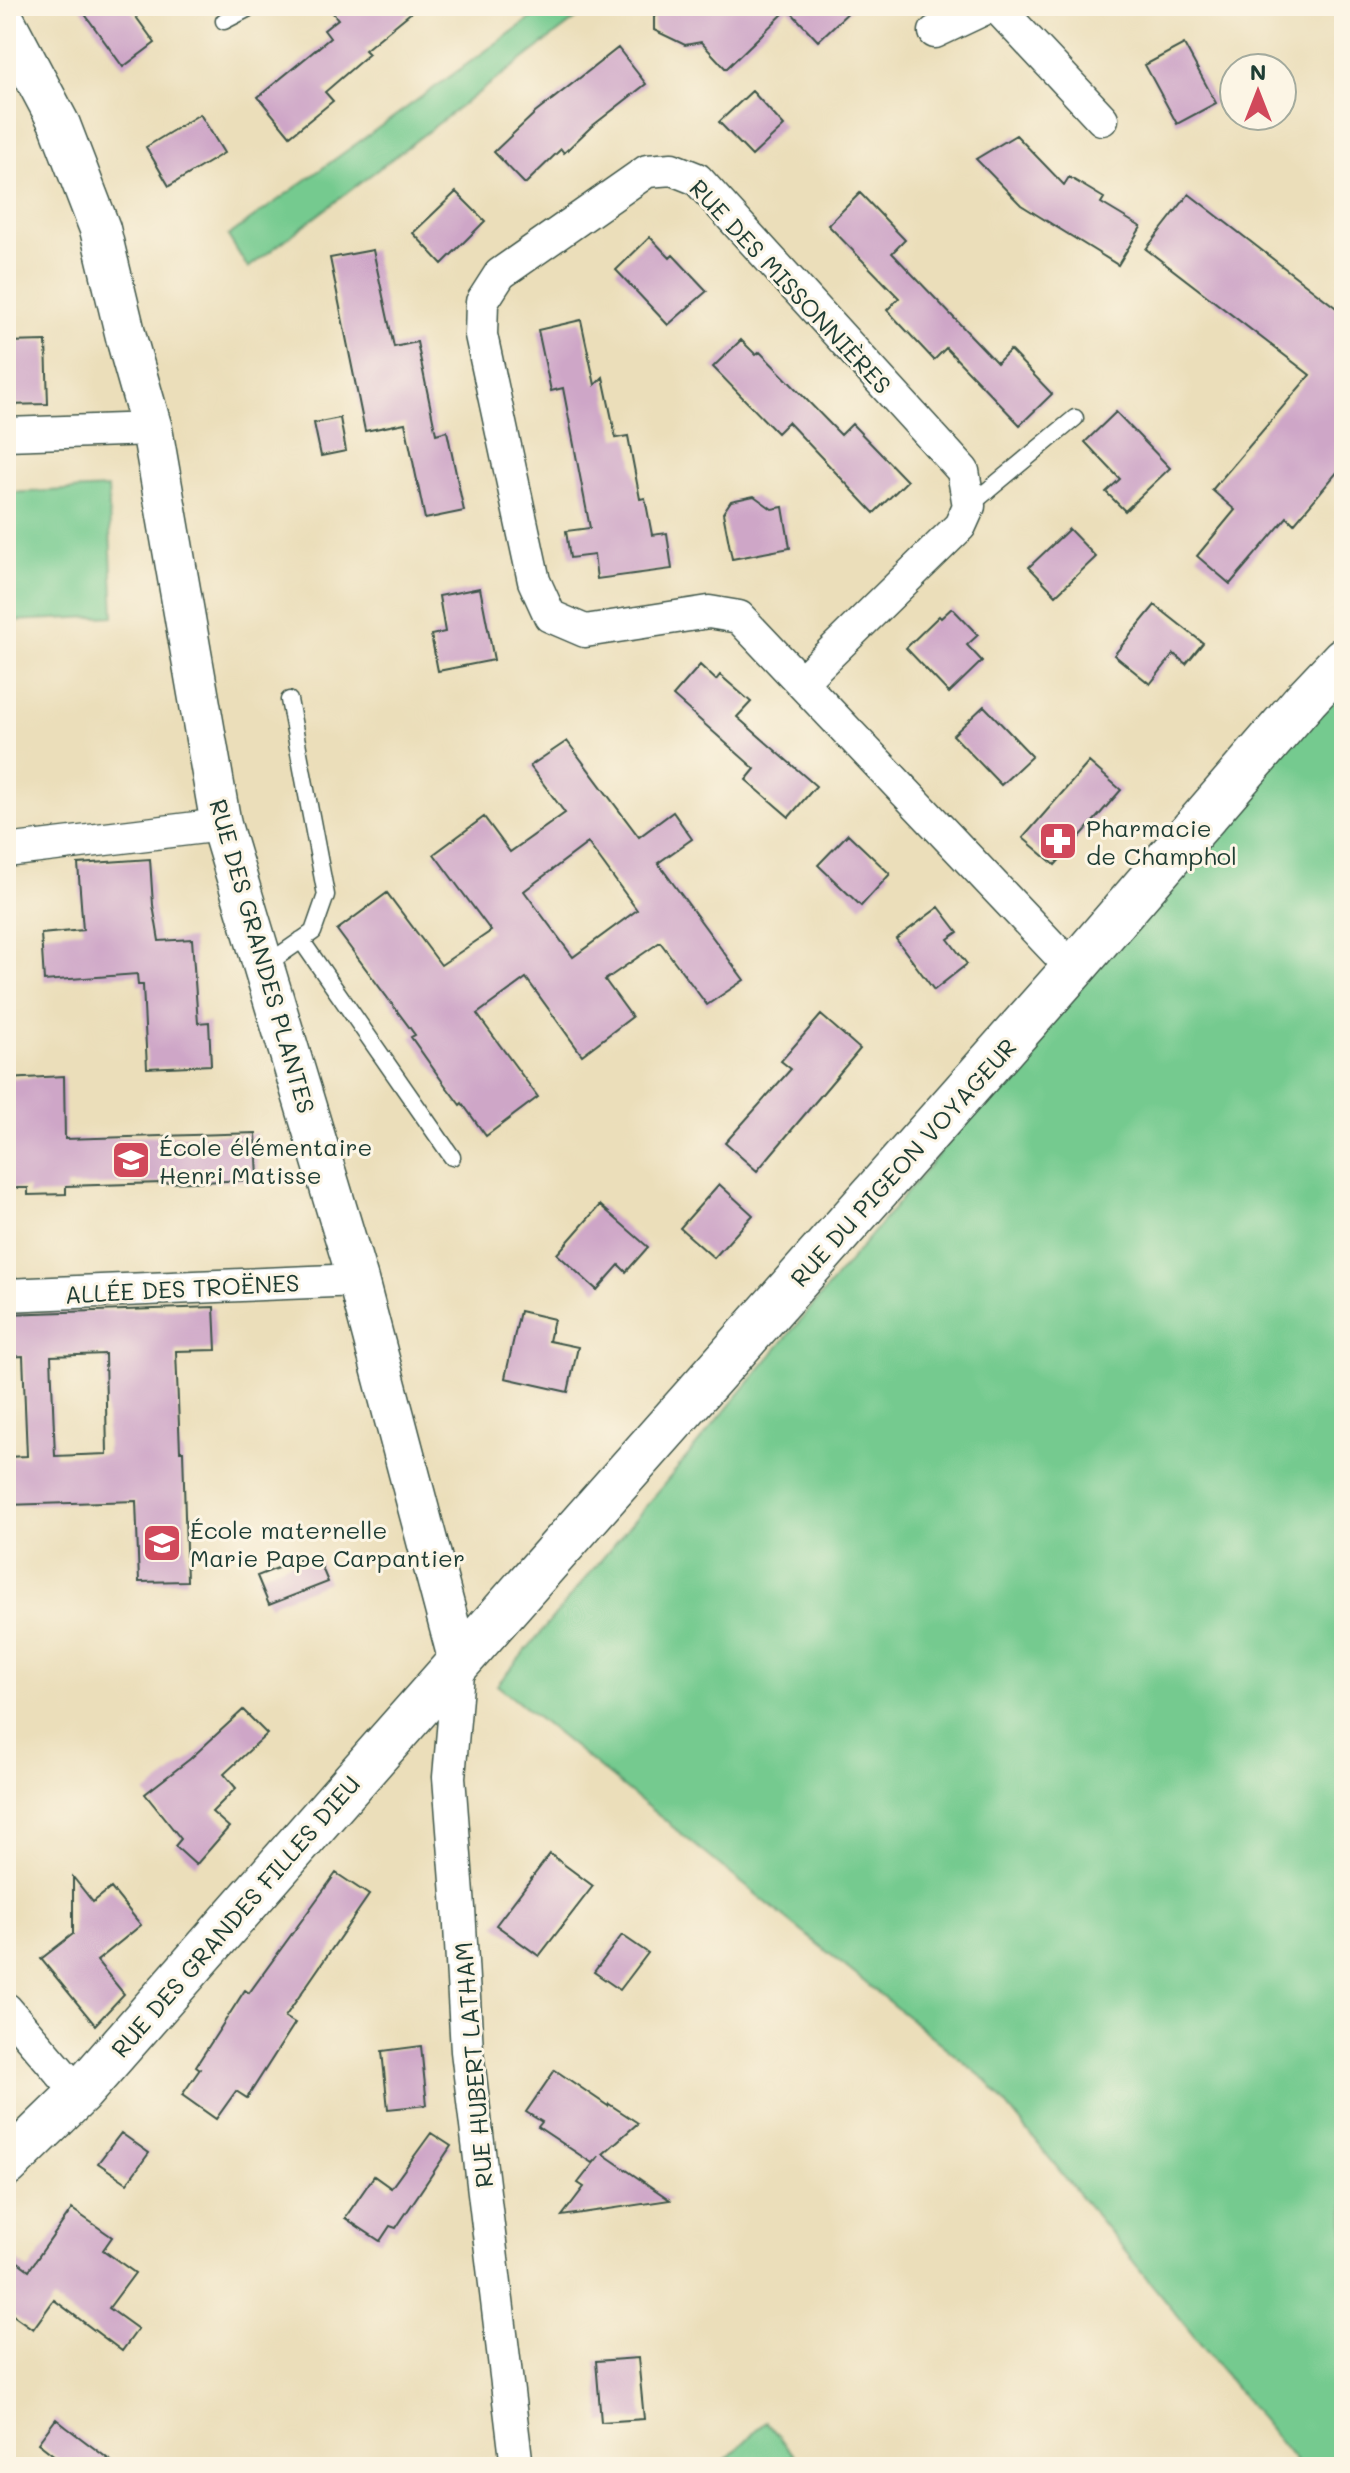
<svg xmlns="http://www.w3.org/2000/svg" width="1350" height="2473" font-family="Mali,sans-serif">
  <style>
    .green { fill: #74ca8f; stroke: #4a8462; stroke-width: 2 }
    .building { fill: #cea6c7; fill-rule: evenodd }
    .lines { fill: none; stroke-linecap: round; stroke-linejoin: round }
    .service-casing { stroke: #3e5548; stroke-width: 19 }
    .minor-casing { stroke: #3e5548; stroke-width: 35 }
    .tertiary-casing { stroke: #3e5548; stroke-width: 43 }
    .secondary-casing { stroke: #3e5548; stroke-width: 47 }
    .service { stroke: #fff; stroke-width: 16 }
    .minor { stroke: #fff; stroke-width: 32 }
    .tertiary { stroke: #fff; stroke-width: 40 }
    .secondary { stroke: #fff; stroke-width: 44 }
    .labels { text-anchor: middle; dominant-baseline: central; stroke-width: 6; stroke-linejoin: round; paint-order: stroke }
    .street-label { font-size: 24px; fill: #1f3d34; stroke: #fcf5e5 }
    .poi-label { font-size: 24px; fill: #1f3d34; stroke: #fcf5e5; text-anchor: start }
  </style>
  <rect width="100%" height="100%" fill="#fcf5e5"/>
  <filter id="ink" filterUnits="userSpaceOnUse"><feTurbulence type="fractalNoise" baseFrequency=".0125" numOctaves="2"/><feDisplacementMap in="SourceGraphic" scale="16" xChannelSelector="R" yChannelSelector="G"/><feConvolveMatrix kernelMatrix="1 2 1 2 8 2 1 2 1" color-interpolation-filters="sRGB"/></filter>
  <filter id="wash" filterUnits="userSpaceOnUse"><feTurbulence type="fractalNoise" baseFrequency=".006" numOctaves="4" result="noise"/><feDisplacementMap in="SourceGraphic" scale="32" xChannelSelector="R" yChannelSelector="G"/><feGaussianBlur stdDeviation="1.8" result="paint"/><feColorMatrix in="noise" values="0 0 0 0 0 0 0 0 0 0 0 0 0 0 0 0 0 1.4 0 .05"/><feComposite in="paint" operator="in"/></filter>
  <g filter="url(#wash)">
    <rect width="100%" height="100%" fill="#ebdeba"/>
    <!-- green -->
    <path class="green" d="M 548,6 L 593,6 L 248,268 L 228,236 Z
      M 108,488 L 114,616 L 13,621 L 6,493 Z
      M 1344,667 L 1344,2467 L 1300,2467 L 987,2081 L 497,1685 Z
      M 766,2421 L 804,2467 L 718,2467 Z"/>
    <g id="blocks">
      <!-- building -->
      <path class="building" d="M 79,6 L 128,6 L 155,43 L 123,67 Z
        M 327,6 L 419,6 L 365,50 L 369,54 L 325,92 L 333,101 L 290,136 L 258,97 L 330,38 L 324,30 L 338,19 Z
        M 664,6 L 855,6 L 818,41 L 788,9 L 726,69 L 701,42 L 685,45 L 654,30 L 654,16 Z
        M 1184,44 L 1216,103 L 1177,124 L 1145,65 Z
        M 618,48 L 646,84 L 591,127 L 564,153 L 561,149 L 525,184 L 494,152 L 535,113 Z
        M 752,91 L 784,126 L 752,156 L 719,122 Z
        M 200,114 L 224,153 L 169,186 L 146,147 Z
        M 1016,135 L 1064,185 L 1069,177 L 1104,198 L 1101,203 L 1141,227 L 1118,265 L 1021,205 L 976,159 Z
        M 456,192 L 485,221 L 442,264 L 413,233 Z
        M 860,193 L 905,240 L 892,253 L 997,363 L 1010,350 L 1052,394 L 1020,425 L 946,348 L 934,360 L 887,310 L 899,298 L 828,225 Z
        M 1189,194 L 1344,314 L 1344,464 L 1294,524 L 1287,517 L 1230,584 L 1197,556 L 1235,510 L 1212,490 L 1310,375 L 1146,249 Z
        M 650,237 L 670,258 L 673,255 L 707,291 L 668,325 L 616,270 Z
        M 373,250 L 394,347 L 417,342 L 436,434 L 447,431 L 464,511 L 425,519 L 405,423 L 365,431 L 330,258 Z
        M 581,320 L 595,385 L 603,377 L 616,438 L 628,436 L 640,499 L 645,498 L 652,535 L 667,533 L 672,569 L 597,579 L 594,555 L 570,558 L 566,531 L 590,528 L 563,388 L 551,391 L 538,330 Z
        M 741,340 L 756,355 L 760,352 L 841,435 L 852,424 L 907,481 L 874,513 L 788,422 L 777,433 L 713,367 Z
        M 46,341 L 48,404 L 6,405 L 6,342 Z
        M 1116,412 L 1170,468 L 1125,511 L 1106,492 L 1120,479 L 1085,442 Z
        M 340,418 L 346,451 L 321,456 L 314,423 Z
        M 754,496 L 772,509 L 783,507 L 790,548 L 732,559 L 723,513 L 731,501 Z
        M 1069,529 L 1096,557 L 1056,595 L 1029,567 Z
        M 480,588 L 494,660 L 438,671 L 431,635 L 445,632 L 439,596 Z
        M 1155,605 L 1203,643 L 1186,664 L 1174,654 L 1150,684 L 1114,655 Z
        M 952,608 L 978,635 L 967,645 L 982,661 L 949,693 L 906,648 L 939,616 L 941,618 Z
        M 700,665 L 716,680 L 720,675 L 751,702 L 737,717 L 816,786 L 789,817 L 746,780 L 755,769 L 673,696 Z
        M 984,706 L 1032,756 L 1001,785 L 953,735 Z
        M 567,741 L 639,837 L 673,812 L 692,839 L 658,863 L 744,980 L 707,1005 L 660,942 L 605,980 L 632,1017 L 582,1055 L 526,978 L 477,1014 L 538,1097 L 486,1136 L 462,1103 L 460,1105 L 442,1081 L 411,1037 L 415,1035 L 337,930 L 387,893 L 441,965 L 491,931 L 434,854 L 484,817 L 510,852 L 565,813 L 530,766 ZM 588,843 L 637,910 L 573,957 L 524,891 Z
        M 1089,762 L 1121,790 L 1055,865 L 1023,838 Z
        M 848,834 L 890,874 L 861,906 L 818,865 Z
        M 150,859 L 153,905 L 159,941 L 192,939 L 198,1023 L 209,1022 L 211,1065 L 147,1068 L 143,985 L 138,985 L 137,974 L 44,981 L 41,934 L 83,930 L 78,864 Z
        M 939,907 L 958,932 L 948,939 L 967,964 L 934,990 L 896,939 Z
        M 821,1015 L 860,1049 L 757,1171 L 725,1143 L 791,1069 L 781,1061 Z
        M 64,1076 L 65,1139 L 256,1133 L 258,1180 L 66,1186 L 66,1194 L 28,1195 L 28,1188 L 6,1188 L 6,1079 Z
        M 719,1184 L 753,1215 L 714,1258 L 680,1228 Z
        M 600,1205 L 648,1247 L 626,1272 L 619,1265 L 597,1290 L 557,1254 Z
        M 214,1307 L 216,1350 L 176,1351 L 180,1451 L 183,1451 L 187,1581 L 139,1582 L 136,1501 L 6,1505 L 6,1457 L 27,1456 L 23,1356 L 6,1357 L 6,1314 ZM 105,1354 L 107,1454 L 55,1456 L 51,1356 Z
        M 520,1311 L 554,1319 L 549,1341 L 578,1347 L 568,1392 L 505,1378 Z
        M 316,1553 L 328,1582 L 269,1605 L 257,1576 Z
        M 243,1710 L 267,1734 L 224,1774 L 236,1788 L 212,1812 L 229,1827 L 196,1865 L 175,1846 L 181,1839 L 145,1794 L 190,1759 Z
        M 550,1854 L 593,1886 L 539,1956 L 496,1925 Z
        M 336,1873 L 369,1895 L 285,2017 L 295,2023 L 247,2098 L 236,2091 L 216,2119 L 182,2095 L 200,2069 L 196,2066 L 245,1990 L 249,1993 Z
        M 73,1877 L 93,1902 L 111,1888 L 141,1925 L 97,1961 L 124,1994 L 95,2025 L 41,1959 L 73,1934 Z
        M 622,1935 L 648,1953 L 620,1990 L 594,1972 Z
        M 421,2046 L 427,2105 L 388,2109 L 382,2051 Z
        M 555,2070 L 608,2106 L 609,2104 L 638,2123 L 603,2154 L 670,2200 L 562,2216 L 584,2187 L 578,2183 L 599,2156 L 592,2163 L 538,2127 L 542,2122 L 526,2112 Z
        M 121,2133 L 149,2153 L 127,2183 L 98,2163 Z
        M 431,2133 L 451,2146 L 396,2228 L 390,2226 L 380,2241 L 345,2218 L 374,2176 L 391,2188 Z
        M 72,2209 L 112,2237 L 103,2250 L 135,2273 L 109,2308 L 138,2329 L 122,2351 L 54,2300 L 33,2329 L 6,2310 L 6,2253 L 29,2270 Z
        M 638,2358 L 644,2419 L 601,2422 L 596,2361 Z
        M 56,2419 L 66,2427 L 119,2467 L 69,2467 L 38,2443 Z"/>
    </g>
  </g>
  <g filter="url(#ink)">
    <use href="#blocks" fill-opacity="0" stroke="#3e5548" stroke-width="2"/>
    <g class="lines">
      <!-- service casing -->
      <g class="service-casing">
        <path id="service" d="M 224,21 L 253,6
          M 969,506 L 1075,418
          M 301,940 L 452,1157
          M 264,966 L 313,932 L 326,895 L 289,700"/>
      </g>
      <!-- minor casing -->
      <g class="minor-casing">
        <path id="minor" d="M 996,6 L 1102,119
          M 935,32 L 990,6
          M 6,434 L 152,429
          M 801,682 L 960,526 L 969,506 L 963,471 L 697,179 L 672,169 L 647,171 L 500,274 L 482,302 L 481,335 L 534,581 L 550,616 L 585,631 L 709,612 L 739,617 L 1073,969
          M 6,851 L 221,825
          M 6,1295 L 358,1280
          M 459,1662 L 449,1777 L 459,1908 L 467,2051 L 517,2467
          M 6,2009 L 79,2094"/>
      </g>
      <!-- tertiary casing -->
      <g class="tertiary-casing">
        <path id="tertiary" d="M 6,23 L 60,125 L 100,229 L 127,341 L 152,429 L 221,825 L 358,1280 L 459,1662"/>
      </g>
      <!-- secondary casing -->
      <g class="secondary-casing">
        <path id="secondary" d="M 6,2165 L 79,2094 L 373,1759 L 1073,969 L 1307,698 L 1344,659"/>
      </g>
      <!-- service -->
      <use href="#service" class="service"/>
      <!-- minor -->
      <use href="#minor" class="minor"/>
      <!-- tertiary -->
      <use href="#tertiary" class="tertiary"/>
      <!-- secondary -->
      <use href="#secondary" class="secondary"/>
    </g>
  </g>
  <!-- icons -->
  <defs>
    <g id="pharmacy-square" transform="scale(2)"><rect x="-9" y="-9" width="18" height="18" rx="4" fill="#d1495b" stroke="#fcf5e5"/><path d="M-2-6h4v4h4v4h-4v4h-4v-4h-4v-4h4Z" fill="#fff"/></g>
    <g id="school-square" transform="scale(2)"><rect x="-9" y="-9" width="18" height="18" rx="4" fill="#d1495b" stroke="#fcf5e5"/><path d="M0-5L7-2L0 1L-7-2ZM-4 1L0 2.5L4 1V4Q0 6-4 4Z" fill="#fff"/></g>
  </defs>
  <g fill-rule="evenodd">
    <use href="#pharmacy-square" x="1058" y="841"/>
    <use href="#school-square" x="131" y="1160"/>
    <use href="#school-square" x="162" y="1543"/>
  </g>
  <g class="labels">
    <!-- street labels -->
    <g class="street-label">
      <text transform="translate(791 286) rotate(47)">RUE DES MISSONNIÈRES</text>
      <text transform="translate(263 956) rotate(74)">RUE DES GRANDES PLANTES</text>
      <text transform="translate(903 1162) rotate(-48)">RUE DU PIGEON VOYAGEUR</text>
      <text transform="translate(182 1288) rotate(-3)">ALLÉE DES TROËNES</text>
      <text transform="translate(235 1916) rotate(-49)">RUE DES GRANDES FILLES DIEU</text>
      <text transform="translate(473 2065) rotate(-95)">RUE HUBERT LATHAM</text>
    </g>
    <!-- poi labels -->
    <g class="poi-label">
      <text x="1086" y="827">Pharmacie<tspan x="1086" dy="28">de Champhol</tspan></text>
      <text x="159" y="1146">École élémentaire<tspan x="159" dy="28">Henri Matisse</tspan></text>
      <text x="190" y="1529">École maternelle<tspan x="190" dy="28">Marie Pape Carpantier</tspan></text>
    </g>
  </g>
  <!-- margin -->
  <rect width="1350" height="2473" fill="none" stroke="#fcf5e5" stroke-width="32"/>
  <!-- north arrow -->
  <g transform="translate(1258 92)"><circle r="38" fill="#fcf5e5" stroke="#a4ab9e" stroke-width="2"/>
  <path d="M0-6L14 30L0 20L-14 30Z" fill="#d1495b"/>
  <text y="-12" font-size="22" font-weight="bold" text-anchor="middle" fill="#1f3d34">N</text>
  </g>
</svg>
